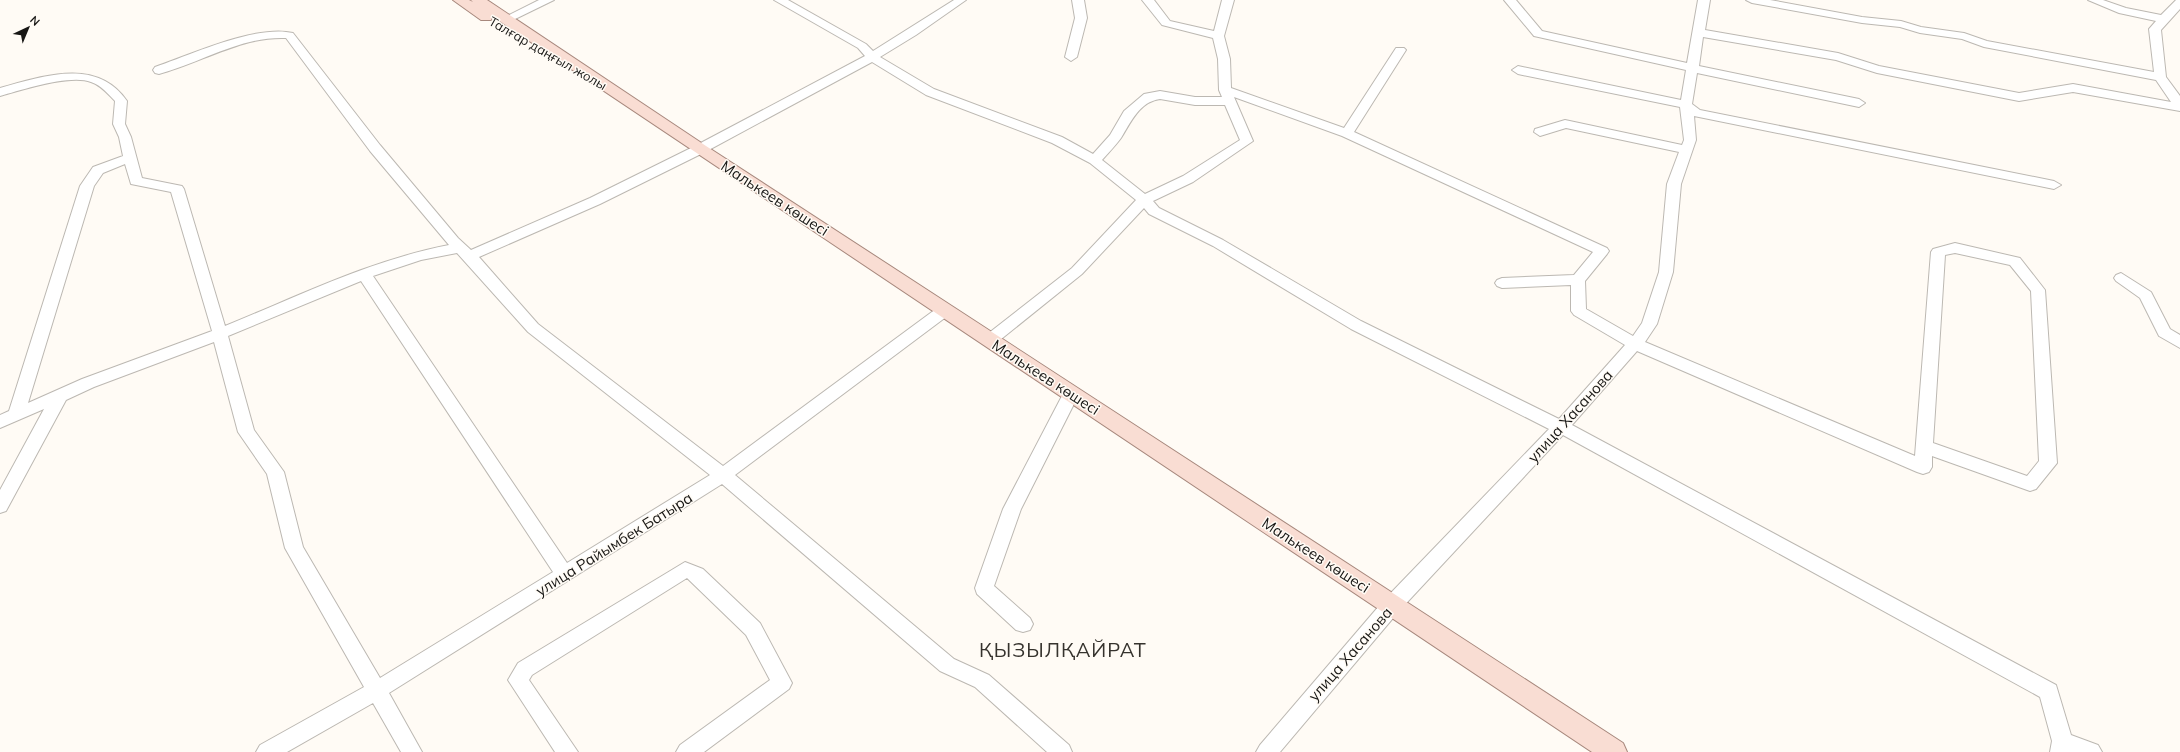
<svg xmlns="http://www.w3.org/2000/svg" width="2180" height="752" font-family="Mulish,sans-serif">
  <style>
    .lines { fill: none; stroke-linecap: round; stroke-linejoin: round }
    .minor-casing { stroke: #bcb8b2; stroke-width: 2 }
    .major-casing { stroke: #a7887d; stroke-width: 2 }
    .minor { fill: #fff; fill-rule: evenodd }
    .major { fill: #f9ddd3; fill-rule: evenodd }
    .labels { text-anchor: middle; dominant-baseline: central; stroke-width: 3; stroke-linejoin: round; paint-order: stroke }
    .far-street-label { font-size: 13px; fill: #171614; stroke: #fffbf5 }
    .street-label { font-size: 15px; fill: #171614; stroke: #fffbf5 }
    .near-quarter-label { font-size: 20px; letter-spacing: 1px; fill: #36332e; stroke: #fffbf5 }
  </style>
  <rect width="100%" height="100%" fill="#fffbf5"/>
  <g class="lines">
    <!-- minor casing -->
    <g class="minor-casing">
      <path id="minor" d="M 539,0 L 554,0 L 511,21 L 507,22 L 501,19 Z
        M 774,0 L 788,0 L 866,44 L 873,51 L 954,0 L 966,0 L 916,35 L 880,57 L 934,89 L 1062,137 L 1093,154 L 1110,135 L 1124,111 L 1144,94 L 1160,91 L 1195,97 L 1222,97 L 1219,90 L 1218,59 L 1213,38 L 1162,25 L 1142,0 L 1154,0 L 1170,21 L 1214,31 L 1222,0 L 1234,0 L 1224,36 L 1230,59 L 1231,88 L 1344,128 L 1396,48 L 1404,48 L 1406,50 L 1354,132 L 1607,248 L 1609,251 L 1607,254 L 1585,281 L 1586,309 L 1633,336 L 1642,323 L 1659,272 L 1667,184 L 1679,152 L 1566,128 L 1540,136 L 1534,132 L 1535,129 L 1565,120 L 1682,145 L 1684,140 L 1680,107 L 1518,74 L 1512,70 L 1518,66 L 1681,100 L 1686,70 L 1534,36 L 1504,0 L 1516,0 L 1542,31 L 1687,63 L 1698,0 L 1710,0 L 1705,30 L 1838,53 L 1879,66 L 2019,93 L 2073,84 L 2171,102 L 2156,80 L 1984,47 L 1962,39 L 1920,33 L 1900,27 L 1862,23 L 1752,3 L 1746,0 L 1770,0 L 1862,17 L 1901,21 L 1921,27 L 1964,33 L 1987,41 L 2154,72 L 2149,29 L 2156,21 L 2119,13 L 2088,0 L 2103,0 L 2126,8 L 2161,15 L 2176,0 L 2180,0 L 2180,9 L 2161,30 L 2166,77 L 2180,96 L 2180,111 L 2073,92 L 2019,101 L 1877,73 L 1836,60 L 1703,37 L 1699,66 L 1859,99 L 1865,103 L 1859,107 L 1697,73 L 1692,104 L 1700,110 L 2054,181 L 2061,185 L 2054,189 L 1694,116 L 1696,140 L 1681,184 L 1673,272 L 1657,324 L 1645,342 L 1915,456 L 1931,252 L 1933,249 L 1955,243 L 2020,258 L 2045,290 L 2057,463 L 2036,489 L 2030,491 L 1932,456 L 1932,467 L 1929,472 L 1923,474 L 1917,472 L 1637,351 L 1572,425 L 2056,685 L 2071,735 L 2098,745 L 2102,752 L 2050,752 L 2052,741 L 2040,697 L 1563,435 L 1399,611 L 1280,752 L 1256,752 L 1260,745 L 1385,599 L 1549,429 L 1351,329 L 1213,246 L 1149,214 L 1144,208 L 1082,274 L 995,344 L 990,345 L 985,344 L 982,340 L 985,336 L 1072,268 L 1136,200 L 1090,163 L 1052,143 L 926,95 L 872,62 L 705,152 L 600,204 L 479,257 L 538,324 L 723,466 L 940,306 L 950,306 L 953,310 L 950,314 L 735,475 L 954,659 L 989,675 L 1069,745 L 1072,752 L 1047,752 L 975,687 L 940,671 L 722,484 L 389,693 L 422,752 L 401,752 L 373,703 L 287,752 L 256,752 L 260,745 L 364,687 L 285,548 L 267,474 L 238,432 L 214,342 L 94,387 L 66,400 L 6,511 L 0,513 L 0,490 L 44,409 L 0,428 L 0,415 L 9,411 L 80,186 L 93,167 L 123,156 L 119,137 L 113,124 L 115,101 C 108,94 101,85 91,82 C 70,74 22,90 0,96 L 0,88 C 43,76 97,57 127,101 L 125,124 L 131,137 L 142,178 L 182,186 L 184,189 L 225,326 C 299,296 371,260 449,245 L 370,151 L 286,38 C 241,36 201,63 159,74 L 155,73 L 153,70 L 155,67 C 190,55 257,24 293,33 L 380,145 L 458,238 L 471,250 L 590,198 L 695,146 L 865,56 L 858,48 ZM 1234,97 L 1342,136 L 1593,252 L 1574,275 L 1502,278 L 1497,280 L 1495,283 L 1497,286 L 1502,288 L 1571,285 L 1571,311 L 1574,315 L 1625,345 L 1559,419 L 1361,321 L 1223,240 L 1159,208 L 1153,201 L 1193,182 L 1253,141 ZM 1160,99 L 1195,105 L 1225,105 L 1240,140 L 1183,176 L 1145,194 L 1102,160 C 1109,152 1116,145 1121,138 C 1131,122 1139,102 1160,99 ZM 125,164 L 131,184 L 171,192 L 212,331 L 82,379 L 28,403 L 94,186 L 103,173 ZM 457,253 L 528,332 L 710,475 L 567,563 L 373,276 L 421,260 ZM 1955,253 L 2010,265 L 2031,291 L 2039,461 L 2027,476 L 1933,443 L 1945,255 ZM 361,281 L 553,572 L 380,678 L 303,547 L 284,472 L 254,430 L 228,336 Z
        M 1072,0 L 1084,0 L 1087,18 L 1077,57 L 1071,61 L 1065,57 L 1075,18 Z
        M 2121,273 L 2151,292 L 2170,329 L 2180,335 L 2180,348 L 2159,336 L 2140,298 L 2116,281 L 2114,278 L 2116,275 Z
        M 1071,388 L 1077,390 L 1079,394 L 1021,509 L 994,586 L 1030,618 L 1033,624 L 1030,630 L 1023,632 L 1016,630 L 977,594 L 975,588 L 1003,509 L 1063,394 L 1065,390 Z
        M 685,562 L 703,569 L 760,623 L 792,683 L 789,689 L 704,752 L 676,752 L 680,745 L 770,680 L 746,635 L 687,578 L 532,675 L 529,680 L 578,752 L 555,752 L 508,680 L 518,663 Z"/>
    </g>
    <!-- major casing -->
    <g class="major-casing">
      <path id="major" d="M 453,0 L 469,0 L 473,2 L 471,0 L 487,0 L 706,146 L 1623,743 L 1627,752 L 1592,752 L 492,16 L 491,20 L 481,20 Z"/>
    </g>
    <!-- minor -->
    <use href="#minor" class="minor"/>
    <!-- major -->
    <use href="#major" class="major"/>
  </g>
  <g class="labels">
    <!-- far-street labels -->
    <g class="far-street-label">
      <text transform="translate(548 53) rotate(30)">Талғар даңғыл жолы</text>
    </g>
    <!-- street labels -->
    <g class="street-label">
      <text transform="translate(775 198) rotate(33)">Малькеев көшесі</text>
      <text transform="translate(1046 377) rotate(33)">Малькеев көшесі</text>
      <text transform="translate(1570 416) rotate(-48)">улица Хасанова</text>
      <text transform="translate(614 544) rotate(-32)">улица Райымбек Батыра</text>
      <text transform="translate(1316 555) rotate(33)">Малькеев көшесі</text>
      <text transform="translate(1350 654) rotate(-49)">улица Хасанова</text>
    </g>
    <!-- near-quarter labels -->
    <g class="near-quarter-label">
      <text x="1063" y="649">ҚЫЗЫЛҚАЙРАТ</text>
    </g>
  </g>
  <!-- north arrow -->
  <g transform="translate(28 28) rotate(44)" stroke="#fffbf5" stroke-width="3" paint-order="stroke">
  <path d="M0-3L7 15L0 10L-7 15Z" fill="#171614"/>
  <text y="-6" font-size="11" font-weight="bold" text-anchor="middle" fill="#171614">N</text>
  </g>
</svg>
